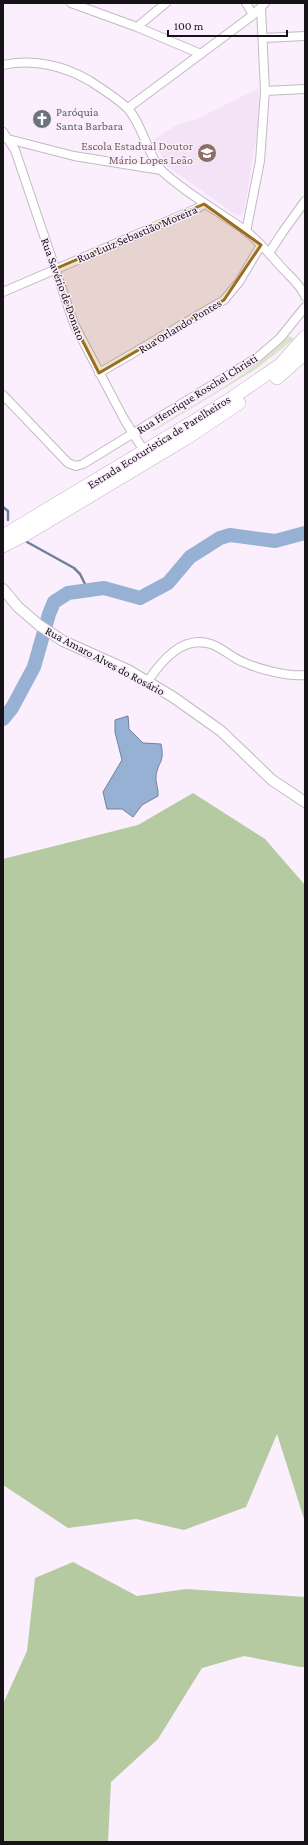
<svg xmlns="http://www.w3.org/2000/svg" width="308" height="1845" font-family="'Crimson Pro',serif">
  <style>
    .built { fill: #f4e2f7 }
    .green { fill: #d8e5ca }
    .forest { fill: #b6caa2 }
    .water { fill: #96b1d4; stroke: #70819b }
    .lines { fill: none; stroke-linecap: round; stroke-linejoin: round }
    .stream { stroke: #70819b; stroke-width: 2.5 }
    .river { stroke: #96b1d4; stroke-width: 14 }
    .minor-casing { stroke: #c4b8c6; stroke-width: 10 }
    .tertiary-casing { stroke: #c4b8c6; stroke-width: 12 }
    .primary-casing { stroke: #c4b8c6; stroke-width: 14 }
    .minor { stroke: #fff; stroke-width: 8 }
    .tertiary { stroke: #fff; stroke-width: 10 }
    .primary { stroke: #fff; stroke-width: 13 }
    .marked { fill: #9b6d1e; fill-opacity: 0.2; stroke: #9b6d1e; stroke-width: 3; stroke-linejoin: round }
    .labels { text-anchor: middle; dominant-baseline: central; stroke-width: 3; stroke-linejoin: round; paint-order: stroke }
    .worship-label { font-size: 12px; fill: #5b616d; stroke: #fbeefd; text-anchor: start }
    .education-label { font-size: 12px; fill: #785e54; stroke: #fbeefd; text-anchor: end }
    .street-label { font-size: 12px; fill: #161217; stroke: #fbeefd }
  </style>
  <rect width="100%" height="100%" fill="#fbeefd"/>
  <!-- built -->
  <path class="built" d="M 259,88 L 258,126 L 244,211 L 241,215 L 236,215 L 167,166 L 153,140 L 178,124 L 195,120 Z"/>
  <!-- green -->
  <path class="green" d="M 289,336 L 294,339 L 256,369 L 154,431 L 151,431 C 198,401 249,376 289,336 Z"/>
  <!-- forest -->
  <path class="forest" d="M 193,793 L 265,839 L 305,885 L 305,1522 L 277,1434 L 246,1507 L 184,1530 L 136,1519 L 68,1528 L 3,1485 L 3,859 L 138,825 Z
    M 73,1562 L 137,1596 L 186,1589 L 305,1597 L 305,1667 L 300,1667 L 244,1656 L 202,1668 L 158,1739 L 111,1782 L 108,1842 L 3,1842 L 3,1704 L 27,1651 L 35,1578 Z"/>
  <!-- water -->
  <path class="water" d="M 128,716 L 129,729 L 143,743 L 161,744 C 165,763 158,761 156,776 C 155,782 159,789 158,796 L 142,805 L 133,817 L 122,809 L 107,809 L 103,792 L 122,760 L 115,732 L 115,720 Z"/>
  <g class="lines">
    <!-- stream -->
    <path class="stream" d="M 3,507 L 8,511 L 8,520
      M 27,542 L 74,568 L 80,574 L 88,590"/>
    <!-- river -->
    <path class="river" d="M 3,719 L 12,708 L 34,667 L 49,614 L 54,602 L 68,593 L 104,588 L 140,598 L 168,583 L 190,557 L 220,538 L 230,535 L 275,541 L 305,533"/>
    <!-- minor casing -->
    <g class="minor-casing">
      <path id="minor" d="M 71,3 L 137,27 L 201,54
        M 246,3 L 253,15
        M 137,27 L 166,3
        M 263,38 L 305,36
        M 3,65 C 32,58 65,66 90,81 C 102,89 117,98 127,108 C 141,121 149,158 162,171 C 188,195 218,211 246,231 C 260,242 272,257 284,270 C 291,277 301,286 305,296
        M 265,91 L 305,89
        M 128,108 L 253,15 L 265,3
        M 3,132 L 15,150 L 74,324 L 124,419 L 146,454
        M 4,138 L 74,156 L 161,170
        M 246,232 L 260,161 L 265,91 L 261,8
        M 269,253 L 282,233 L 305,201
        M 3,292 L 198,208 L 204,204
        M 99,373 L 224,300 L 239,282 L 261,245
        M 3,395 L 68,463 L 76,466 L 83,464 L 258,357 L 280,338 L 305,307
        M 148,681 C 162,660 183,635 211,644 C 223,648 232,658 243,662 C 258,669 289,677 305,675"/>
    </g>
    <!-- tertiary casing -->
    <g class="tertiary-casing">
      <path id="tertiary" d="M 3,589 L 18,607 L 39,625 L 63,641 L 128,670 L 173,697 L 221,731 L 272,780 L 305,802"/>
    </g>
    <!-- primary casing -->
    <g class="primary-casing">
      <path id="primary" d="M 277,378 L 305,353
        M 3,536 L 229,400 L 280,365 L 305,337
        M 3,546 L 28,533 L 185,439 L 239,403"/>
    </g>
    <!-- minor -->
    <use href="#minor" class="minor"/>
    <!-- tertiary -->
    <use href="#tertiary" class="tertiary"/>
    <!-- primary -->
    <use href="#primary" class="primary"/>
  </g>
  <!-- marked area -->
  <path class="marked" d="M 204,204 L 261,245 L 224,300 L 99,373 L 74,324 L 55,269 Z"/>
  <!-- icons -->
  <defs>
    <g id="church-disc" transform="scale(1)"><circle r="9.5" fill="#6b7280" stroke="#fbeefd"/><path d="M-1.2-6h2.4v3.5h3.3v2.4h-3.3V6h-2.4V-.1h-3.3v-2.4h3.3Z" fill="#fff"/></g>
    <g id="school-disc" transform="scale(1)"><circle r="9.5" fill="#8d6e63" stroke="#fbeefd"/><path d="M0-5L7-2L0 1L-7-2ZM-4 1L0 2.5L4 1V4Q0 6-4 4Z" fill="#fff"/></g>
  </defs>
  <g fill-rule="evenodd">
    <use href="#church-disc" x="42" y="119"/>
    <use href="#school-disc" x="207" y="153"/>
  </g>
  <g class="labels">
    <!-- worship labels -->
    <g class="worship-label">
      <text x="56" y="112">Paróquia<tspan x="56" dy="14">Santa Barbara</tspan></text>
    </g>
    <!-- education labels -->
    <g class="education-label">
      <text x="193" y="146">Escola Estadual Doutor<tspan x="193" dy="14">Mário Lopes Leão</tspan></text>
    </g>
    <!-- street labels -->
    <g class="street-label">
      <text transform="translate(137 234) rotate(-23)">Rua Luiz Sebastião Moreira</text>
      <text transform="translate(63 289) rotate(70)">Rua Savério de Donato</text>
      <text transform="translate(180 326) rotate(-31)">Rua Orlando Pontes</text>
      <text transform="translate(197 394) rotate(-32)">Rua Henrique Roschel Christi</text>
      <text transform="translate(159 442) rotate(-32)">Estrada Ecoturistica de Parelheiros</text>
      <text transform="translate(105 661) rotate(28)">Rua Amaro Alves do Rosário</text>
    </g>
  </g>
  <!-- border -->
  <rect width="308" height="1845" fill="none" stroke="#161217" stroke-width="8"/>
  <!-- scale -->
  <path d="M168 30v6h119v-6" fill="none" stroke="#161217" stroke-width="2"/>
  <text x="174" y="30" font-size="12" fill="#161217" stroke="#fbeefd" stroke-width="3" paint-order="stroke">100 m</text>
</svg>
